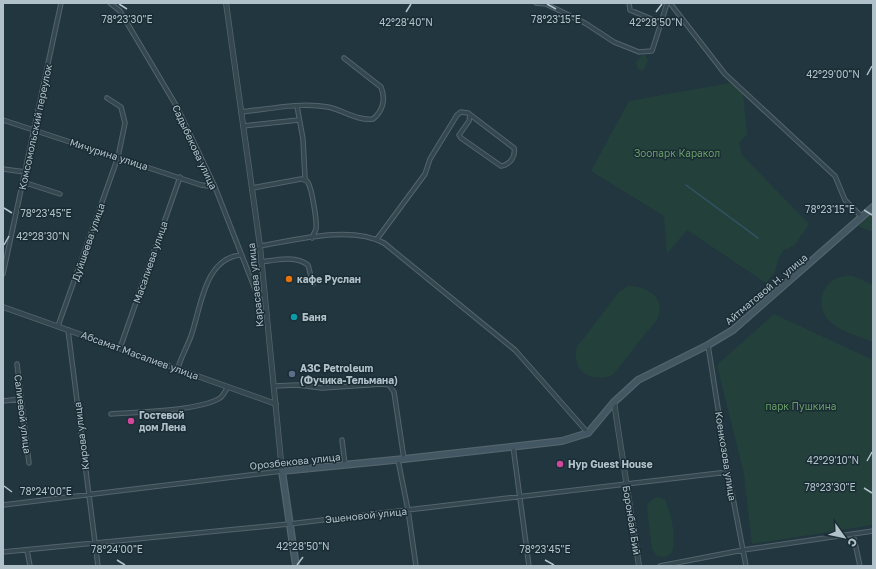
<svg xmlns="http://www.w3.org/2000/svg" width="876" height="569" font-family="'Golos Text',sans-serif">
  <style>
    .green { fill: #23403b }
    .lines { fill: none; stroke-linecap: round; stroke-linejoin: round }
    .stream { stroke: #315566; stroke-width: 1.5 }
    .minor-casing { stroke: #53646d; stroke-width: 5.5 }
    .tertiary-casing { stroke: #53646d; stroke-width: 6 }
    .secondary-casing { stroke: #53646d; stroke-width: 8 }
    .minor { stroke: #35474f; stroke-width: 3.5 }
    .tertiary { stroke: #35474f; stroke-width: 4.5 }
    .secondary { stroke: #435762; stroke-width: 5.5 }
    .ticks { fill: none; stroke: #b1c1ca; stroke-width: 1.5 }
    .food-dot { fill: #e8710a; stroke: #1a2c34; stroke-width: 1.5 }
    .culture-dot { fill: #0f9aa8; stroke: #1a2c34; stroke-width: 1.5 }
    .service-dot { fill: #5c6f8a; stroke: #1a2c34; stroke-width: 1.5 }
    .hotel-dot { fill: #d1479c; stroke: #1a2c34; stroke-width: 1.5 }
    .labels { text-anchor: middle; dominant-baseline: central; stroke-width: 3; stroke-linejoin: round; paint-order: stroke }
    .street-label { font-size: 10px; fill: #b1c1ca; stroke: #1a2c34 }
    .park-label { font-size: 10px; fill: #689d65; stroke: #1a2c34 }
    .poi-label { font-size: 10px; font-weight: bold; fill: #b1c1ca; stroke: #1a2c34; text-anchor: start }
    .ticks-label { font-size: 10px; text-anchor: middle; fill: #b1c1ca; stroke: #1a2c34; stroke-width: 3; stroke-linejoin: round; paint-order: stroke }
  </style>
  <rect width="100%" height="100%" fill="#21363f"/>
  <!-- green -->
  <path class="green" d="M 644,54 L 648,60 L 643,71 L 637,68 L 636,62 Z
    M 730,83 L 743,93 L 747,134 L 738,144 L 740,145 L 741,154 L 809,224 L 794,246 L 784,250 L 778,259 L 775,272 L 766,283 L 687,230 L 667,254 L 664,216 L 591,171 L 629,101 Z
    M 873,212 L 873,232 L 858,226 Z
    M 853,276 L 873,285 L 873,342 C 861,337 845,333 834,325 C 818,314 817,292 832,281 C 838,276 846,276 853,276 Z
    M 628,286 C 645,286 666,296 658,317 C 656,323 649,329 645,334 C 634,348 623,362 613,375 C 591,383 571,372 577,347 L 619,292 Z
    M 774,314 L 873,360 L 873,525 L 752,544 L 744,474 L 717,365 Z
    M 656,497 L 664,499 C 672,511 676,538 672,553 L 665,557 L 657,556 L 652,549 L 647,508 L 649,502 Z"/>
  <g class="lines">
    <!-- stream -->
    <path class="stream" d="M 686,185 L 758,238"/>
    <!-- minor casing -->
    <g class="minor-casing">
      <path id="minor" d="M 110,3 L 120,11 L 177,107 L 215,187 L 255,289 L 265,297
        M 536,3 L 546,4 L 585,23 L 614,42 L 639,52 L 652,51 L 661,23
        M 629,3 L 630,10 L 661,23 L 667,3
        M 670,3 L 725,74 L 835,176 L 845,200 L 862,217
        M 297,106 L 303,139 L 305,179
        M 241,112 C 269,109 300,102 328,107 C 343,110 357,121 373,119 C 383,111 386,99 381,87 L 344,58
        M 3,120 L 201,185 L 215,187
        M 243,126 L 299,120
        M 3,169 L 25,172
        M 23,182 L 60,194
        M 252,188 L 301,179 L 307,181 C 312,187 317,221 316,229 C 315,232 313,235 312,238
        M 377,239 L 425,174 L 430,159 L 457,115 L 461,112 L 468,113 L 514,148 C 516,156 510,165 501,166 L 461,138 L 459,135 L 469,121 L 470,115
        M 260,246 C 295,240 351,225 384,243 L 515,350 L 588,433
        M 261,262 C 276,260 295,255 308,265 L 313,284
        M 3,274 L 61,3
        M 58,326 L 118,157 L 125,123 L 121,107 L 107,98
        M 68,330 L 98,566
        M 708,345 L 728,472 L 746,566
        M 120,348 L 180,177
        M 17,364 L 29,463
        M 178,368 C 181,357 187,347 191,336 C 201,308 204,258 241,255
        M 274,386 L 297,385 L 322,388 L 383,384 L 389,385 L 394,392 L 404,459
        M 3,401 L 21,399
        M 111,414 C 137,412 199,411 220,398 C 223,396 225,392 227,388
        M 342,440 L 345,465
        M 513,446 L 529,566
        M 398,460 L 408,510 L 416,566
        M 3,505 L 282,471
        M 853,534 L 860,566
        M 27,550 L 30,566
        M 3,552 L 289,524 L 728,472
        M 660,566 L 743,550 L 873,531"/>
    </g>
    <!-- tertiary casing -->
    <g class="tertiary-casing">
      <path id="tertiary" d="M 226,3 L 260,246 L 282,471
        M 3,307 L 276,404
        M 614,402 L 639,566"/>
    </g>
    <!-- secondary casing -->
    <g class="secondary-casing">
      <path id="secondary" d="M 296,566 L 282,471 L 404,459 L 562,441 L 588,433 L 614,402 L 638,380 L 708,345 L 733,330 L 873,207"/>
    </g>
    <!-- minor -->
    <use href="#minor" class="minor"/>
    <!-- tertiary -->
    <use href="#tertiary" class="tertiary"/>
    <!-- secondary -->
    <use href="#secondary" class="secondary"/>
  </g>
  <!-- ticks -->
  <path class="ticks" d="M 119,4 L 127,9M 547,4 L 556,9M 406,12 L 411,4M 656,12 L 662,4M 867,75 L 872,66M 4,208 L 12,213M 864,210 L 872,215M 4,245 L 9,236M 867,461 L 872,452M 4,486 L 12,492M 864,488 L 872,493M 117,560 L 125,565M 545,560 L 554,565M 297,565 L 303,557"/>
  <!-- markers -->
  <circle class="food-dot" cx="289" cy="279" r="4"/>
  <circle class="culture-dot" cx="294" cy="317" r="4"/>
  <circle class="service-dot" cx="292" cy="374" r="4"/>
  <g class="hotel-dot">
    <circle cx="131" cy="421" r="4"/>
    <circle cx="560" cy="464" r="4"/>
  </g>
  <g class="labels">
    <!-- street labels -->
    <g class="street-label">
      <text transform="translate(35 127) rotate(-78)">Комсомольский переулок</text>
      <text transform="translate(195 147) rotate(65)">Садыбекова улица</text>
      <text transform="translate(109 154) rotate(18)">Мичурина улица</text>
      <text transform="translate(88 242) rotate(-71)">Дуйшеева улица</text>
      <text transform="translate(150 262) rotate(-71)">Масалиева улица</text>
      <text transform="translate(255 285) rotate(-96)">Карасаева улица</text>
      <text transform="translate(766 289) rotate(-40)">Айтматовой Н. улица</text>
      <text transform="translate(140 355) rotate(20)">Абсамат Масалиев улица</text>
      <text transform="translate(23 414) rotate(83)">Салиевой улица</text>
      <text transform="translate(81 436) rotate(-97)">Кирова улица</text>
      <text transform="translate(726 456) rotate(81)">Коенкозова улица</text>
      <text transform="translate(295 461) rotate(-6)">Орозбекова улица</text>
      <text transform="translate(366 515) rotate(-6)">Эшеновой улица</text>
      <text transform="translate(632 520) rotate(81)">Боронбай Бий</text>
    </g>
    <!-- park labels -->
    <g class="park-label">
      <text x="677" y="153">Зоопарк Каракол</text>
      <text x="801" y="406">парк Пушкина</text>
    </g>
    <!-- poi labels -->
    <g class="poi-label">
      <text x="297" y="279">кафе Руслан</text>
      <text x="302" y="317">Баня</text>
      <text x="300" y="368">АЗС Petroleum<tspan x="300" dy="12">(Фучика-Тельмана)</tspan></text>
      <text x="139" y="415">Гостевой<tspan x="139" dy="12">дом Лена</tspan></text>
      <text x="568" y="464">Нур Guest House</text>
    </g>
  </g>
  <g class="ticks-label">
    <text x="127" y="23">78°23'30"E</text>
    <text x="556" y="23">78°23'15"E</text>
    <text x="406" y="26">42°28'40"N</text>
    <text x="656" y="26">42°28'50"N</text>
    <text x="833" y="78">42°29'00"N</text>
    <text x="830" y="213">78°23'15"E</text>
    <text x="46" y="217">78°23'45"E</text>
    <text x="43" y="240">42°28'30"N</text>
    <text x="833" y="464">42°29'10"N</text>
    <text x="830" y="491">78°23'30"E</text>
    <text x="46" y="495">78°24'00"E</text>
    <text x="303" y="550">42°28'50"N</text>
    <text x="117" y="553">78°24'00"E</text>
    <text x="545" y="553">78°23'45"E</text>
  </g>
  <!-- border -->
  <rect width="876" height="569" fill="none" stroke="#b1c1ca" stroke-width="8"/>
  <!-- north arrow -->
  <g transform="translate(844 537) rotate(123)" stroke="#1a2c34" stroke-width="3" paint-order="stroke">
  <path d="M0-3L7 15L0 10L-7 15Z" fill="#b1c1ca"/>
  <text y="-6" font-size="11" font-weight="bold" text-anchor="middle" fill="#b1c1ca">С</text>
  </g>
</svg>
